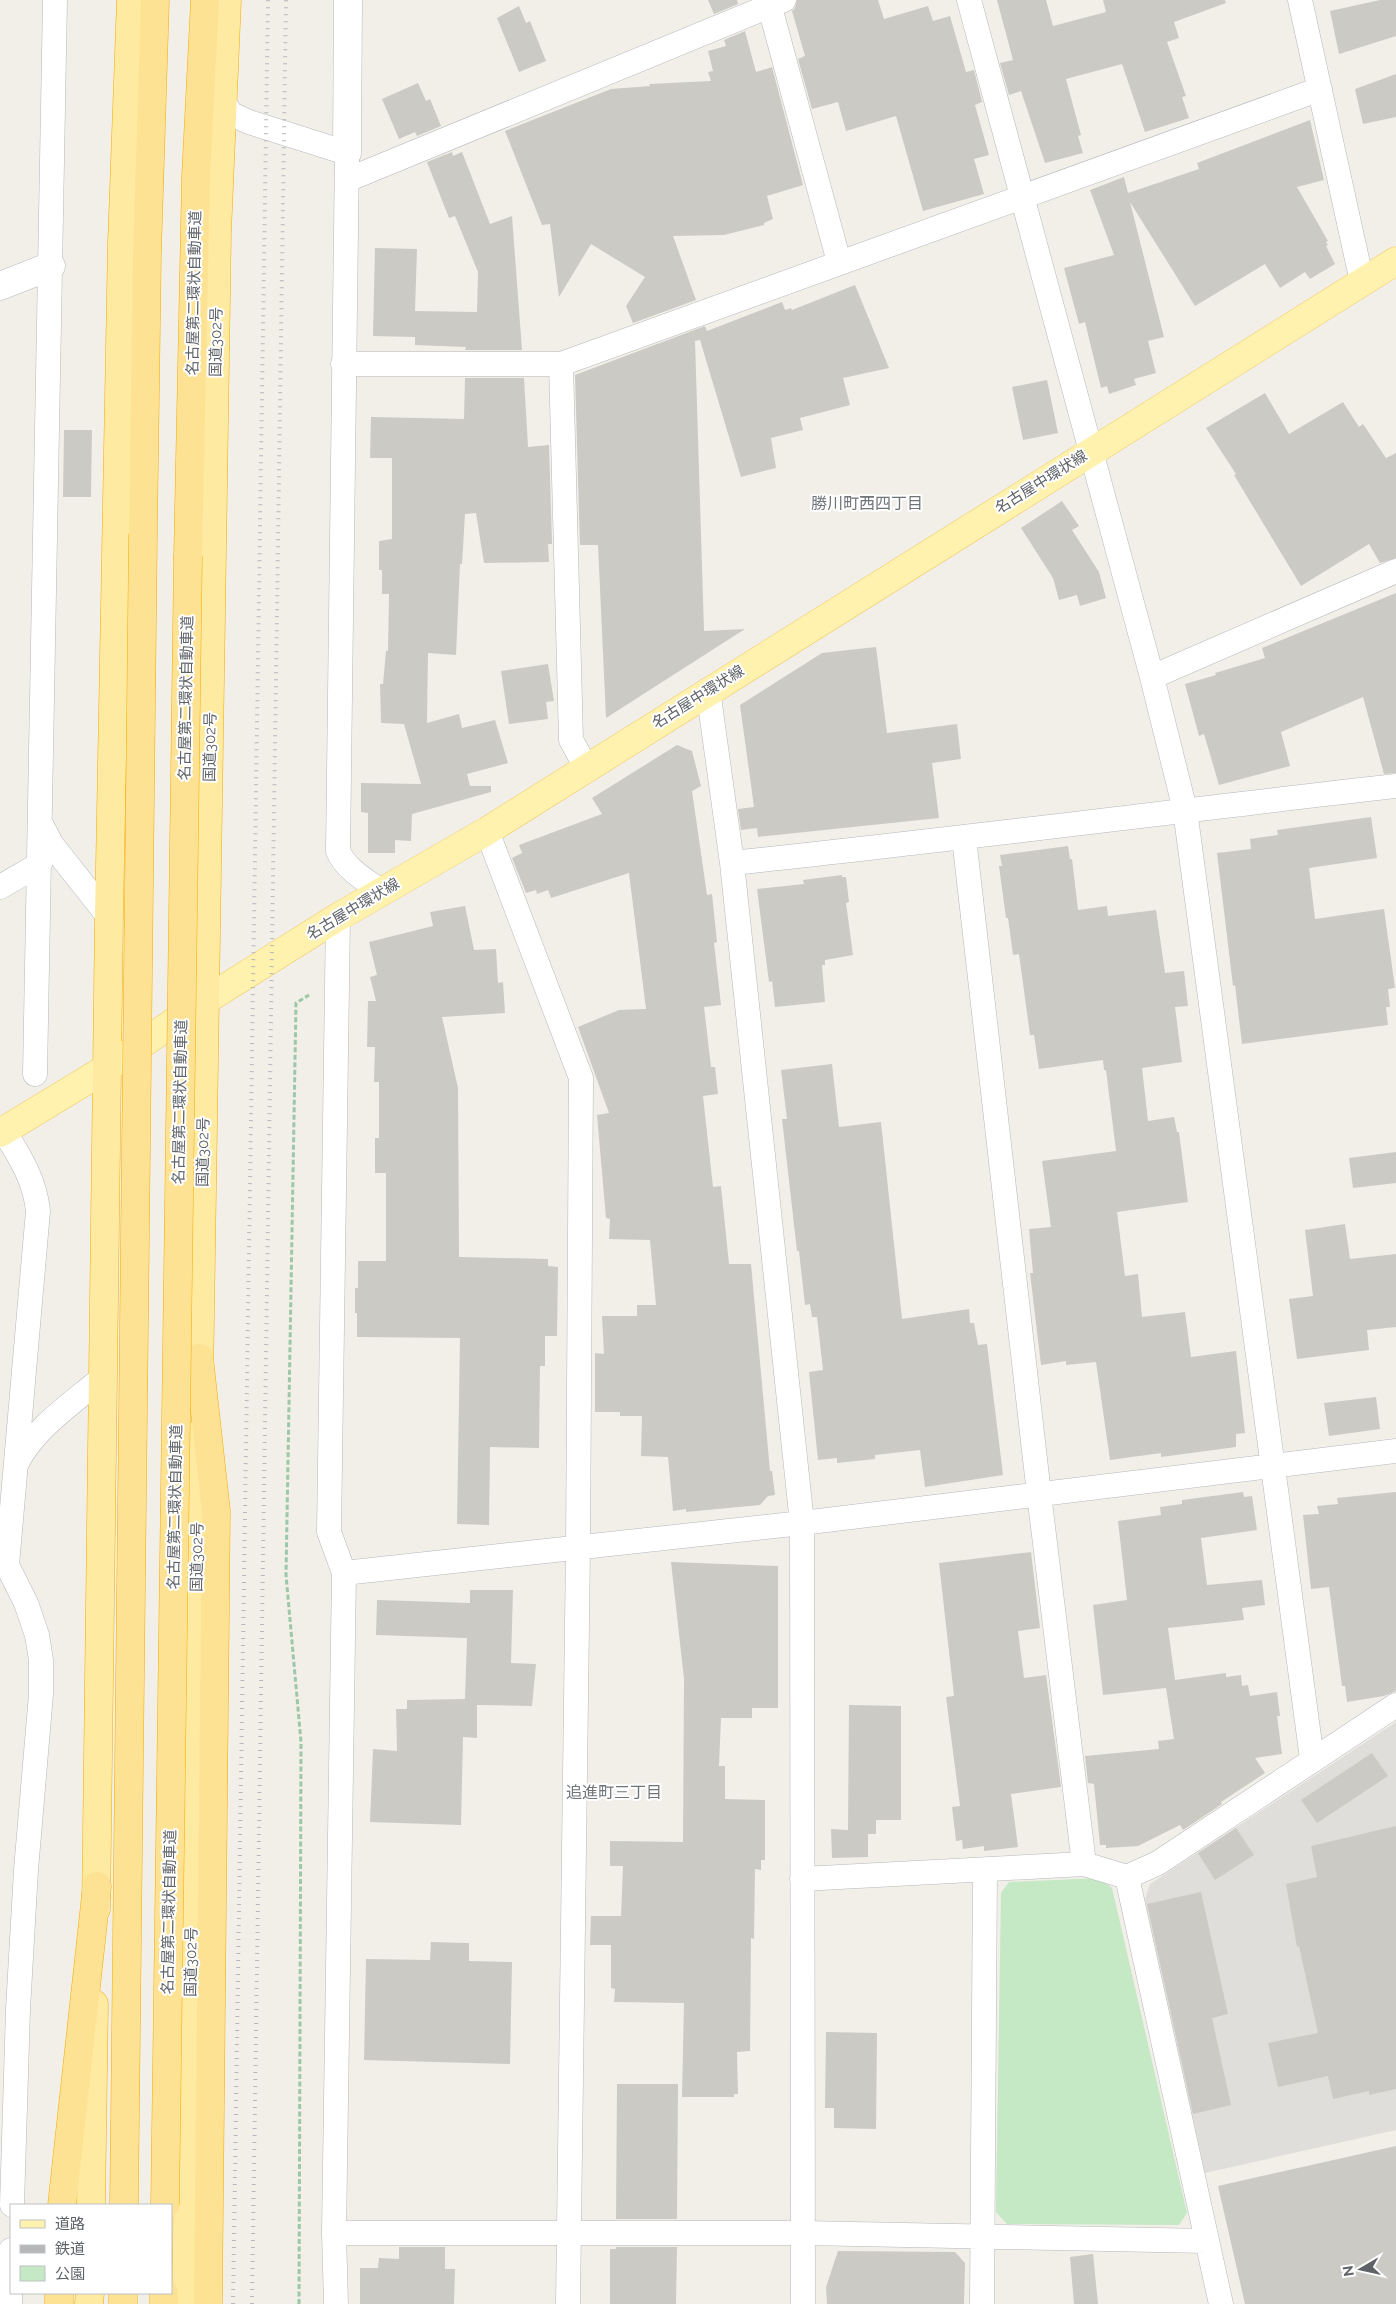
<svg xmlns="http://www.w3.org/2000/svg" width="1396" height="2304" font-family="Raleway,'Noto Sans JP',sans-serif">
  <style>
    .industrial { fill: #e0deda }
    .green { fill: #c5e8c5 }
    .building { fill: #cccac5 }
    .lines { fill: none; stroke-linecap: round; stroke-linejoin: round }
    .minor-casing { stroke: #b5b8bc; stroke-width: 25 }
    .tertiary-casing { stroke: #b5b8bc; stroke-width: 29 }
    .primary-casing { stroke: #f2c960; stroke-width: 29 }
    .trunk-casing { stroke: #f9ab00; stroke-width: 29 }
    .motorway-casing { stroke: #f9ab00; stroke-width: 29 }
    .path { stroke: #9cc7a9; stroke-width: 3; stroke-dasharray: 5 2.5; stroke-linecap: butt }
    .minor { stroke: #fff; stroke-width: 24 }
    .tertiary { stroke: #fff; stroke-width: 28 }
    .primary { stroke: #fff2af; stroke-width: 28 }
    .trunk { stroke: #feeaa1; stroke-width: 28 }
    .motorway { stroke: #fde293; stroke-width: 28 }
    .rail { stroke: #b6b7b8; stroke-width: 4; stroke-dasharray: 1 6; stroke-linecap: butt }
    .motorway-bridge-casing { stroke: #f9ab00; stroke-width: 29; stroke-linecap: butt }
    .motorway-bridge { stroke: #fde293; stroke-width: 28 }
    .labels { text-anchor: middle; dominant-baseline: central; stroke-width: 4; stroke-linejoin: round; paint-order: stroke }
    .street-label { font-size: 15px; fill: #5f6368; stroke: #fff }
    .neighbourhood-label { font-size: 16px; fill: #70757a; stroke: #fff }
  </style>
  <rect width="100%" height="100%" fill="#f1efe8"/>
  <!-- industrial -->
  <path class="industrial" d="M 1396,1722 L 1396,2130 L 1205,2173 L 1145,1899 L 1150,1884 Z"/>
  <!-- green -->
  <path class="green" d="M 1100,1878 L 1112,1888 L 1187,2213 L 1179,2225 L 1007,2224 L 996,2212 L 1001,1893 L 1009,1882 Z"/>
  <!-- building -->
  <path class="building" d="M 708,0 L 737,0 L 738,4 L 714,14 Z
    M 797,0 L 878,0 L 884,19 L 928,6 L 933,21 L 950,16 L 966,72 L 974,70 L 982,102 L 975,105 L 989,155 L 974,159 L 984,194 L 923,211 L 896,116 L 846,131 L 838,102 L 812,109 L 798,59 L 805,56 L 792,11 L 795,8 Z
    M 997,0 L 1046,0 L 1053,26 L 1106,12 L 1103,0 L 1225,0 L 1226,3 L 1174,22 L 1179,38 L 1167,42 L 1186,96 L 1182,97 L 1189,118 L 1145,132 L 1122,64 L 1066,79 L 1081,135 L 1078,136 L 1083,153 L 1045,163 L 1021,91 L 1009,95 L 1000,63 L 1013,60 Z
    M 1380,0 L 1396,0 L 1396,36 L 1339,54 L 1330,11 Z
    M 519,6 L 526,23 L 530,21 L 546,61 L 519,72 L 497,18 Z
    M 745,31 L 756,72 L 772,67 L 803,185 L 767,196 L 773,219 L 764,223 L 764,225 L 724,235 L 673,236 L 696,300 L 633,323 L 626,306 L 645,277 L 591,244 L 559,297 L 550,224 L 542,225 L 505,131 L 611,89 L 650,86 L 649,84 L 711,81 L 708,72 L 713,71 L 708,51 L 726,46 L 724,40 Z
    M 1396,74 L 1396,117 L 1363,124 L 1355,89 Z
    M 418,83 L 426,101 L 430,99 L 441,126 L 417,136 L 415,132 L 399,139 L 382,99 Z
    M 1310,120 L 1324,180 L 1297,187 L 1328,241 L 1326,242 L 1328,245 L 1326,246 L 1335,264 L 1310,279 L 1305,272 L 1280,288 L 1265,264 L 1195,306 L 1130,202 L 1164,337 L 1148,341 L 1156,373 L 1134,379 L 1136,385 L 1109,394 L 1107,386 L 1101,388 L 1085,322 L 1079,324 L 1064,268 L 1114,255 L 1090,190 L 1124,177 L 1128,193 L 1199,169 L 1197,163 Z
    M 452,152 L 453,156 L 462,152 L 490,224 L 512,216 L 522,350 L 465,350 L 466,347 L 415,345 L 415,337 L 373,336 L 375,248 L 417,249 L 415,311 L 477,312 L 478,272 L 455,216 L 449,218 L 427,162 Z
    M 855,285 L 889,368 L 843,378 L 850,405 L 800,418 L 803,430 L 771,438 L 776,468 L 741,477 L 700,340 L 695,341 L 704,631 L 745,629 L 606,718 L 598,545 L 580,545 L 575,375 L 705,326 L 707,331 L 782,302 L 785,310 L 791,308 L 792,310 Z
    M 465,378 L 524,378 L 528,447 L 549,445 L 552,544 L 548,544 L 549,562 L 484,563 L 476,513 L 465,514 L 462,564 L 460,564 L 456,655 L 428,653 L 427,723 L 459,714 L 462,728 L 495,720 L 508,763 L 467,774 L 470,786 L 491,786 L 491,792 L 412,814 L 411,841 L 395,840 L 395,853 L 368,853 L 368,813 L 361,812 L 361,783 L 421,784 L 404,724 L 381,723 L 380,684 L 383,684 L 386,651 L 388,651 L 389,594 L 382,594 L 382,570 L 379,570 L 379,541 L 392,539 L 392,458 L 370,458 L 371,417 L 464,419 Z
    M 1047,380 L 1058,433 L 1023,440 L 1012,387 Z
    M 1265,393 L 1289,434 L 1343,402 L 1359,427 L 1363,424 L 1386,458 L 1396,453 L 1396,558 L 1380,563 L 1369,544 L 1301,586 L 1234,475 L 1236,474 L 1206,428 Z
    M 64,430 L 92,430 L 91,497 L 63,497 Z
    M 1062,501 L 1079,526 L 1072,530 L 1099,572 L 1106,598 L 1080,606 L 1077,595 L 1059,600 L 1053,578 L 1021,528 Z
    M 1396,593 L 1396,773 L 1384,774 L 1363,697 L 1281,732 L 1290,766 L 1219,785 L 1204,734 L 1199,736 L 1185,684 L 1216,675 L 1215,673 L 1265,658 L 1262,648 Z
    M 876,647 L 887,733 L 957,724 L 961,759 L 932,763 L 939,818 L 758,837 L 757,828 L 741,830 L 738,809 L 754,807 L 740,705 L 822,653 Z
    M 548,664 L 554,701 L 546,702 L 548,719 L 509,724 L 501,671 Z
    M 677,745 L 692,751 L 701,786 L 692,791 L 707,895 L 712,894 L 717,942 L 714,943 L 721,1005 L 704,1007 L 711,1067 L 715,1067 L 718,1094 L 703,1096 L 713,1187 L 721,1186 L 729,1264 L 751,1264 L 770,1471 L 772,1471 L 775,1495 L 768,1496 L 760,1505 L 686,1512 L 686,1509 L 673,1511 L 668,1457 L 641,1456 L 642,1416 L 620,1416 L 620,1412 L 595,1412 L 595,1353 L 604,1354 L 602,1316 L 637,1316 L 637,1305 L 656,1305 L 650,1240 L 609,1239 L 610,1219 L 606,1218 L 597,1115 L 609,1113 L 578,1027 L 619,1010 L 646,1009 L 629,873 L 551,898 L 548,890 L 537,894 L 536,890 L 526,893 L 512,858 L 522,853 L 519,845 L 602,814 L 592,798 Z
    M 1371,817 L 1377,858 L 1309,868 L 1315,919 L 1384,909 L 1395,988 L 1388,989 L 1390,1007 L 1386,1007 L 1388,1025 L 1242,1044 L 1235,985 L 1233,986 L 1217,853 L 1251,849 L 1250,839 L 1278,835 L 1277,830 Z
    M 1068,846 L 1070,859 L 1072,859 L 1078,910 L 1107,906 L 1108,916 L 1156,910 L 1165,973 L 1184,971 L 1188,1006 L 1175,1007 L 1182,1062 L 1142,1068 L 1148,1121 L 1174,1117 L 1177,1132 L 1179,1132 L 1188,1202 L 1117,1212 L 1125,1276 L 1138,1274 L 1142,1317 L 1185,1312 L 1191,1357 L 1236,1351 L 1245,1433 L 1236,1434 L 1236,1447 L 1161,1457 L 1161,1453 L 1110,1460 L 1096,1362 L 1066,1365 L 1066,1361 L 1041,1365 L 1030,1273 L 1033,1273 L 1029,1229 L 1051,1227 L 1042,1161 L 1116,1151 L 1106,1070 L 1104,1070 L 1103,1060 L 1039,1069 L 1034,1035 L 1030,1035 L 1019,954 L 1013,955 L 1008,918 L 1006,918 L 999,866 L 1002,866 L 1000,855 Z
    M 842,875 L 842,877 L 846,877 L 849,902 L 846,903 L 853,955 L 825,960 L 825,965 L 822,965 L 825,1002 L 775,1007 L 772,981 L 769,982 L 757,889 L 804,884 L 803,880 Z
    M 465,906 L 474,950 L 496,949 L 498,983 L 503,982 L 505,1013 L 442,1017 L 458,1088 L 459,1257 L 548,1259 L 548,1266 L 558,1267 L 557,1336 L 545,1336 L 545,1366 L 540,1366 L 539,1448 L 490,1447 L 489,1525 L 457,1524 L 460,1338 L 357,1337 L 357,1313 L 355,1313 L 355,1288 L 358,1288 L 358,1261 L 386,1261 L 386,1173 L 375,1173 L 375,1138 L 379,1138 L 379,1082 L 374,1082 L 375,1047 L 367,1047 L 368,1001 L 376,1001 L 370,977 L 377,975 L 369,942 L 433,926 L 430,912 Z
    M 832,1064 L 839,1127 L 881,1122 L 902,1319 L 969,1309 L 970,1323 L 974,1323 L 978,1345 L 987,1344 L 1003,1475 L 925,1487 L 920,1450 L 875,1455 L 875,1459 L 837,1463 L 837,1458 L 818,1460 L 809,1372 L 823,1370 L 817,1317 L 812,1317 L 810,1304 L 805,1305 L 799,1251 L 797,1251 L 782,1119 L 787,1119 L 781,1070 Z
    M 1396,1152 L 1396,1183 L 1353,1188 L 1349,1158 Z
    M 1345,1224 L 1350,1259 L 1396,1254 L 1396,1327 L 1367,1330 L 1369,1350 L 1297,1359 L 1289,1299 L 1313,1296 L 1305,1230 Z
    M 1376,1397 L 1380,1429 L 1329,1436 L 1324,1403 Z
    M 1243,1492 L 1244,1497 L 1252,1496 L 1257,1530 L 1201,1538 L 1207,1585 L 1262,1580 L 1265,1605 L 1242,1608 L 1244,1620 L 1168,1628 L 1175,1680 L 1226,1673 L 1226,1677 L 1241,1675 L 1242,1686 L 1248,1685 L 1250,1696 L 1277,1692 L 1280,1716 L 1277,1716 L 1282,1754 L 1255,1758 L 1265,1773 L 1221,1802 L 1222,1804 L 1183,1830 L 1180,1825 L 1138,1846 L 1106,1848 L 1106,1845 L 1100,1845 L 1094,1784 L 1088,1783 L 1085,1756 L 1159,1749 L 1158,1741 L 1174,1739 L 1166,1688 L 1103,1695 L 1093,1605 L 1127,1600 L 1118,1521 L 1161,1515 L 1160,1507 L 1182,1504 L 1182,1500 Z
    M 1396,1492 L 1396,1691 L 1384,1696 L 1347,1702 L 1345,1686 L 1342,1686 L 1329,1587 L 1311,1589 L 1303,1515 L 1319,1514 L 1317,1506 L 1338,1504 L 1337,1498 Z
    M 1031,1552 L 1040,1628 L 1018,1631 L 1024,1678 L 1046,1675 L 1061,1787 L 1011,1794 L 1018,1847 L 984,1851 L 984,1846 L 963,1849 L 962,1840 L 956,1841 L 952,1807 L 960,1806 L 946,1697 L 954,1696 L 939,1563 Z
    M 671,1562 L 778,1566 L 778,1708 L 752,1708 L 752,1718 L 721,1718 L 719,1766 L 725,1766 L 725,1799 L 765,1800 L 765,1860 L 761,1860 L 761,1870 L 755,1869 L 754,1939 L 751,1938 L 750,2051 L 737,2052 L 738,2094 L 734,2094 L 734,2097 L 682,2097 L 684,2003 L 614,2002 L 615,1989 L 611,1988 L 611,1945 L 590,1945 L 591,1916 L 621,1916 L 623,1866 L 610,1866 L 610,1841 L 683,1842 L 684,1679 Z
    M 470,1590 L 513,1590 L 511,1663 L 536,1664 L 532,1706 L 477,1705 L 477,1738 L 463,1737 L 461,1825 L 370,1822 L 373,1749 L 397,1751 L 396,1709 L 407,1709 L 407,1700 L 465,1699 L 467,1638 L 376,1635 L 377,1600 L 470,1603 Z
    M 849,1705 L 901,1706 L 901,1820 L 876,1820 L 876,1834 L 868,1834 L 868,1857 L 832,1858 L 831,1829 L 848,1830 Z
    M 1372,1753 L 1388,1776 L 1317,1823 L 1301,1800 Z
    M 1396,1826 L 1396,2089 L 1369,2095 L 1369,2091 L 1333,2099 L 1328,2076 L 1278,2087 L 1268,2043 L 1318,2033 L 1299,1946 L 1297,1947 L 1286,1884 L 1317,1877 L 1311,1846 Z
    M 1236,1828 L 1254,1855 L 1215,1880 L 1198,1853 Z
    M 1201,1892 L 1228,2014 L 1212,2018 L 1231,2105 L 1193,2114 L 1147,1904 Z
    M 431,1942 L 469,1943 L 469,1961 L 512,1962 L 510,2064 L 364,2060 L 366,1959 L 430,1960 Z
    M 826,2032 L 877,2033 L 876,2129 L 834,2128 L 834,2108 L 825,2108 Z
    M 617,2084 L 678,2084 L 677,2219 L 616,2219 Z
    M 1396,2146 L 1396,2304 L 1245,2304 L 1218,2186 Z
    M 399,2247 L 445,2247 L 445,2269 L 455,2269 L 454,2304 L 360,2304 L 360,2268 L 378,2268 L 379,2258 L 399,2259 Z
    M 616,2247 L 677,2247 L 676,2304 L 610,2304 L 610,2249 L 616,2249 Z
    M 838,2251 L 955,2252 L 965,2263 L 964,2304 L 827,2304 L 826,2287 Z
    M 1093,2254 L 1098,2304 L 1074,2304 L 1070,2257 Z"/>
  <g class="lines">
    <!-- minor casing -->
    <g class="minor-casing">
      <path id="minor" d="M 768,0 L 839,262
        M 969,0 L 1152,677 L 1185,810 L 1312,1759
        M 1300,0 L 1362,282
        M 222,99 L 231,114 L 249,122 L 347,153 L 338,851 C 346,870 366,880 382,892
        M 347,180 L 784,0
        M 343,364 L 561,364 L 571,740 L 586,767
        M 561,364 L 1320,89
        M 1152,677 L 1396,571
        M 708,690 L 732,863 L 802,1523 L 803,2304
        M 41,824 L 52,845 L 109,917
        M 487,831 L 581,1078 L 578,1548 L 568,2304
        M 964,838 L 1039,1494 L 1084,1864
        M 732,863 C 953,840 1174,811 1396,786
        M 0,887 L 40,864
        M 35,1074 L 55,0
        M 4,1131 C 20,1157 35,1180 38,1211 L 7,1565 L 26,1603 L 37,1635 L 41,1660 L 41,1694 L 26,1870 L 18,2009 L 12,2205
        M 17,1463 C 33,1429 74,1402 102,1378
        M 344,1573 L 802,1523 L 1396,1451
        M 802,1879 L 1084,1864 L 1127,1877
        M 334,2233 L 804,2233 L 1207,2241
        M 10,2304 L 11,2250
        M 336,2304 L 334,2233 L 344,1573 L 329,1532 L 338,917
        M 982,2304 L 985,1870
        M 1221,2304 L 1127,1877 L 1158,1863 L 1396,1705"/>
    </g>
    <!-- tertiary casing -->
    <g class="tertiary-casing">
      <path id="tertiary" d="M 347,153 L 348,0
        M 0,286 L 51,266"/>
    </g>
    <!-- primary casing -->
    <g class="primary-casing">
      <path id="primary" d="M 0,1133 L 107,1068 L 206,1000 L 338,917 L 487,831 L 1396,261"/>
    </g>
    <!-- trunk casing -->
    <g class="trunk-casing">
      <path id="trunk" d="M 199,1381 L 217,232 L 227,0
        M 96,1909 L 109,917 L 122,243 L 131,0
        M 91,2205 L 94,2004
        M 89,2304 L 90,2293
        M 186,2304 L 198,1434"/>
    </g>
    <!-- motorway casing -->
    <g class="motorway-casing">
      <path id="motorway" d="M 143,534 L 147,254 L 155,0
        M 188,556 L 196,176 L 205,0
        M 199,1358 L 216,1511 L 208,2304
        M 62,2205 L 97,1886
        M 59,2304 L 59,2293
        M 123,2304 L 123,2293
        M 164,2304 L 164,2293"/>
    </g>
    <!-- path -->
    <path class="path" d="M 299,2304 L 301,1742 L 286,1575 L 296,1003 L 309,995"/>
    <!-- minor -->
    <use href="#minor" class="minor"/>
    <!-- tertiary -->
    <use href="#tertiary" class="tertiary"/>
    <!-- primary -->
    <use href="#primary" class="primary"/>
    <!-- trunk -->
    <use href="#trunk" class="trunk"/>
    <!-- motorway -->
    <use href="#motorway" class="motorway"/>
    <!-- rail -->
    <path class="rail" d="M 233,2304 L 268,0
      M 252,2304 L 286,0"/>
    <!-- motorway-bridge casing -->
    <g class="motorway-bridge-casing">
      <path id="motorway-bridge" d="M 124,2205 L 143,534
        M 165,2205 L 188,556"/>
    </g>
    <!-- motorway-bridge -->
    <use href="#motorway-bridge" class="motorway-bridge"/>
  </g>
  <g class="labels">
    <!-- street labels -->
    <g class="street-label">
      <text transform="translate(194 293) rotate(-89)">名古屋第二環状自動車道</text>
      <text transform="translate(216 342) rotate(-89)">国道302号</text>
      <text transform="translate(1041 482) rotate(-32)">名古屋中環状線</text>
      <text transform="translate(698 697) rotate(-32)">名古屋中環状線</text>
      <text transform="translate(186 698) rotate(-89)">名古屋第二環状自動車道</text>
      <text transform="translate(210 747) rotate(-89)">国道302号</text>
      <text transform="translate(353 909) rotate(-31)">名古屋中環状線</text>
      <text transform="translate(180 1102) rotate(-89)">名古屋第二環状自動車道</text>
      <text transform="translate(203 1152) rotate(-89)">国道302号</text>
      <text transform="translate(175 1507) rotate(-89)">名古屋第二環状自動車道</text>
      <text transform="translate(197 1557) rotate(-89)">国道302号</text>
      <text transform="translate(169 1912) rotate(-89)">名古屋第二環状自動車道</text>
      <text transform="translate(191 1962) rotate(-89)">国道302号</text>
    </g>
    <!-- neighbourhood labels -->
    <g class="neighbourhood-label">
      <text x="867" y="503">勝川町西四丁目</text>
      <text x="614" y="1792">追進町三丁目</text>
    </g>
  </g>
  <!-- legend -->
  <rect x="10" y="2204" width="162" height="90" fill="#ffffff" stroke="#bfc1c3"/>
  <rect x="20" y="2220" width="25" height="8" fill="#fff2af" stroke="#bfc1c3"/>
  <text x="55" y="2229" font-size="15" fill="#5f6368">道路</text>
  <rect x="20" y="2245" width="25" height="8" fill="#b6b7b8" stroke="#bfc1c3"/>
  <text x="55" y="2254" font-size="15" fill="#5f6368">鉄道</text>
  <rect x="20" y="2266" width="25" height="15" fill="#c5e8c5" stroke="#bfc1c3"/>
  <text x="55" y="2279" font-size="15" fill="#5f6368">公園</text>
  <!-- north arrow -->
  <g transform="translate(1361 2269) rotate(261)" stroke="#ffffff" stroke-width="4" paint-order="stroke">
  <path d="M0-4L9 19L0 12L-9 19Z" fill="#5f6368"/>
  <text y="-8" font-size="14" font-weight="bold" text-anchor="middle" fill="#5f6368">N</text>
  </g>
</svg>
